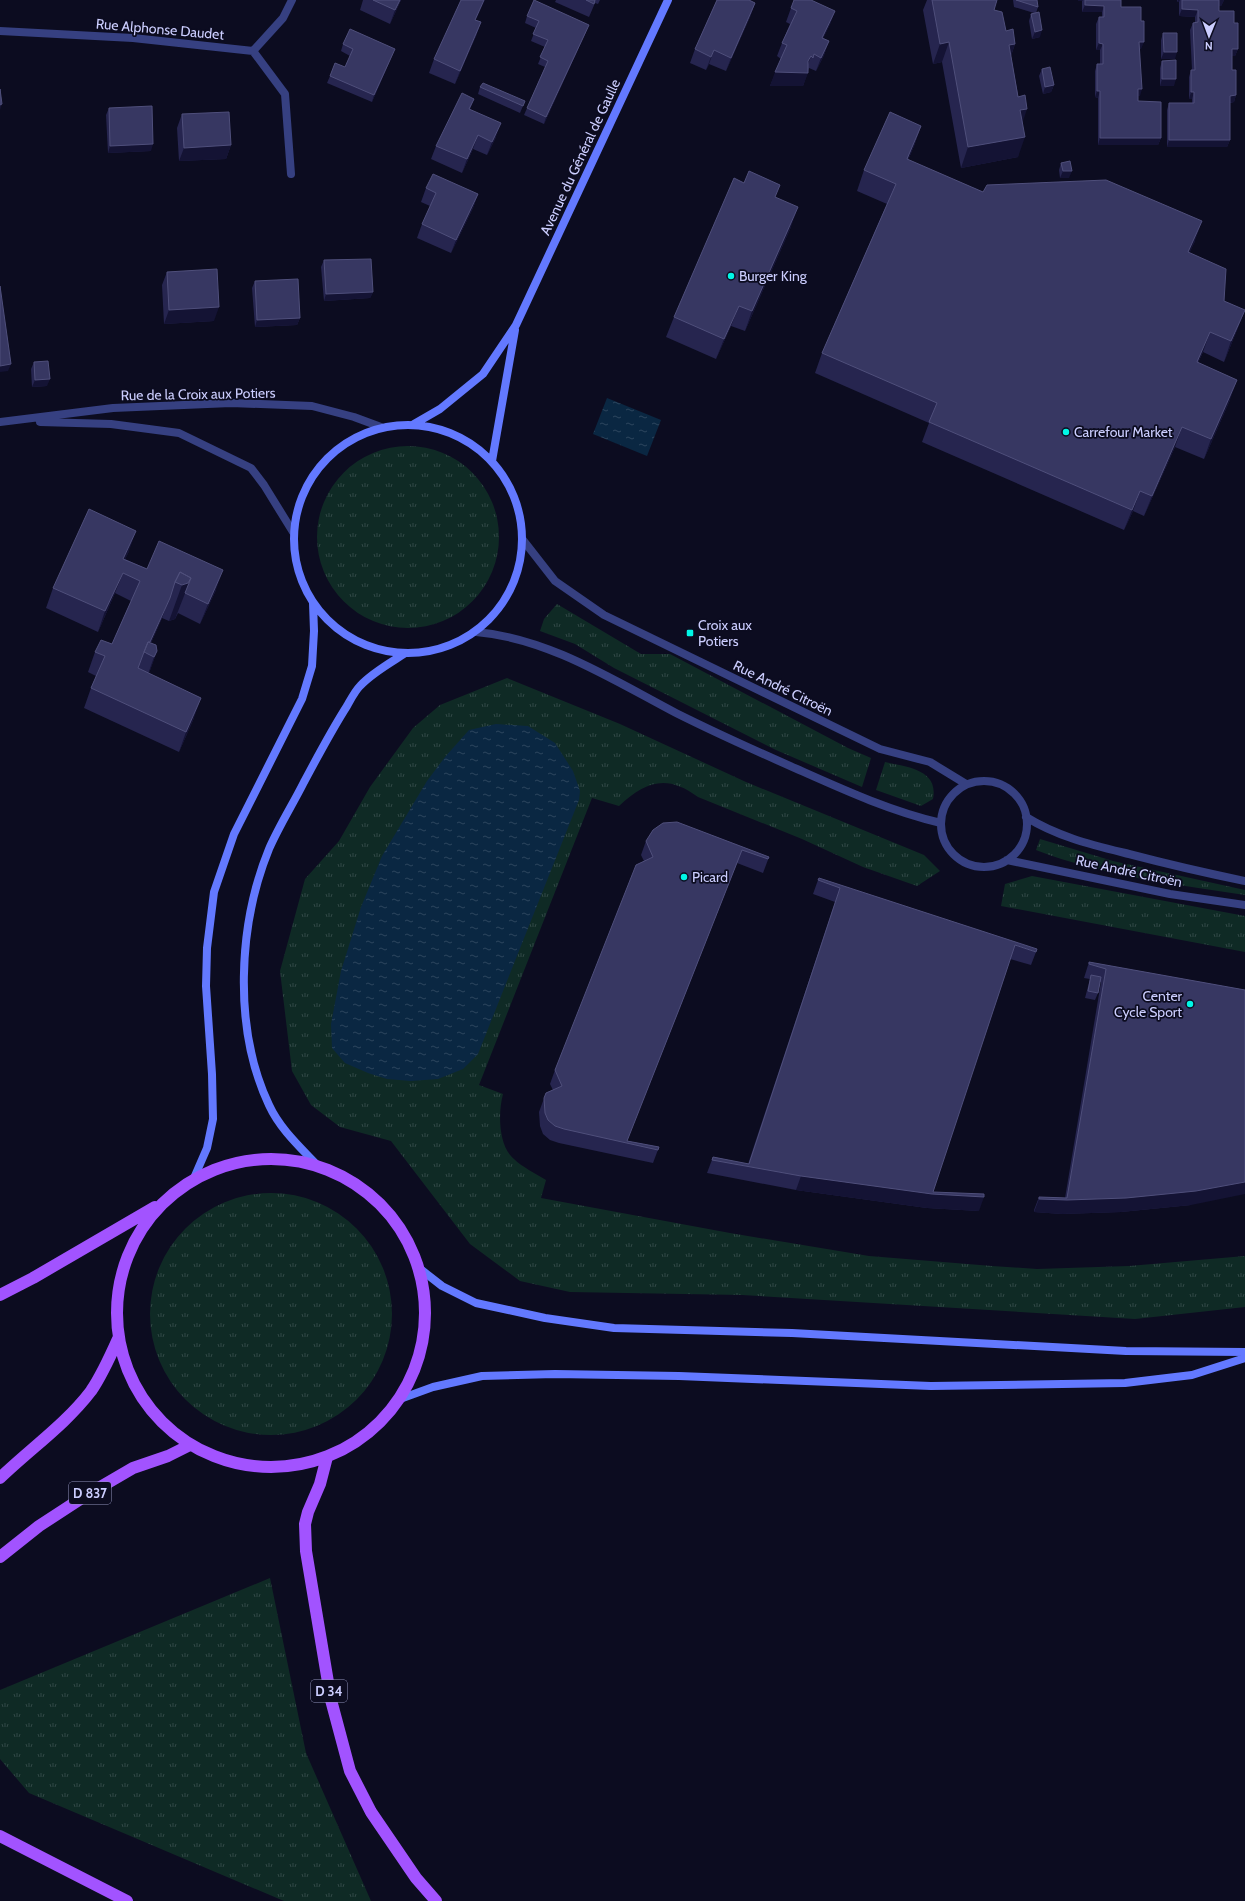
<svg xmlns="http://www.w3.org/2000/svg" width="1245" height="1901" font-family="Cabin,sans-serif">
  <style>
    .grass { fill: url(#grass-tufts) }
    .water { fill: url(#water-ripples) }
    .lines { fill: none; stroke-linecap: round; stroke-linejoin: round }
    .street { stroke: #364081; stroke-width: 8 }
    .secondary { stroke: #6379ff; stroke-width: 8 }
    .primary { stroke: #a253ff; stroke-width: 12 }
    .wall { fill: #26254f }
    .shaded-wall { fill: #141334 }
    .building { fill: #373762; stroke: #4f4f7b }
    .poi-dot { fill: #00f7e6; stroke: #0c0c20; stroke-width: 1.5 }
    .labels { text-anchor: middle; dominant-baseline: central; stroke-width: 3.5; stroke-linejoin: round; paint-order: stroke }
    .shield { fill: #0c0c20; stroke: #9294bc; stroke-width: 1 }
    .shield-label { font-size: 13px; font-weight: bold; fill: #ccceff }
    .street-label { font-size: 14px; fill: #ccceff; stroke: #0c0c20 }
    .poi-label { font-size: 14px; fill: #ccceff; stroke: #0c0c20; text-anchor: start }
  </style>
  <defs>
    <pattern id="grass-tufts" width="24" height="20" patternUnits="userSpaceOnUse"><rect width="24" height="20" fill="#0f2a25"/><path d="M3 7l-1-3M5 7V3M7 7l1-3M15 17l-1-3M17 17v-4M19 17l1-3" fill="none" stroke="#314846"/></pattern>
    <pattern id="water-ripples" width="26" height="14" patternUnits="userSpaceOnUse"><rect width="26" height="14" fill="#0a2742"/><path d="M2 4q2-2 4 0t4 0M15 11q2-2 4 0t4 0" fill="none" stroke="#2c455e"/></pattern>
  </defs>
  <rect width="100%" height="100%" fill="#0c0c20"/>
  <!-- grass -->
  <path class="grass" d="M317 537a91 91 0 1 1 182 0a91 91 0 1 1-182 0Z
    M 557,604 L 641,654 L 670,654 L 848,748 L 871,758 L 862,787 L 776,750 L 614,668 L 575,644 L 540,631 L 544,619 Z
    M 507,678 L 620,724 L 746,782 L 924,855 L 940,871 L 917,886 L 863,867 L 802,839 L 698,797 C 667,774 646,781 619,806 L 592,798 L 479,1085 L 503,1094 C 498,1112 498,1146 514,1159 C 522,1167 535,1173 546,1180 L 541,1198 L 730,1233 L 869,1256 L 992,1266 L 1037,1269 L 1129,1266 L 1245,1256 L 1245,1307 L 1135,1319 L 742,1295 L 570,1292 L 520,1281 L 470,1244 L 391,1141 L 340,1127 L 311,1105 L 292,1071 L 280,971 L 305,879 L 339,841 L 370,787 L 413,728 L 440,705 Z
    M 885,762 C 906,767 939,769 933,799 L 921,806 L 876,790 Z
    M 1040,839 L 1113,861 L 1245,890 L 1245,895 C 1174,884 1103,876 1036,850 Z
    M 1032,876 L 1245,916 L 1245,952 L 1001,906 L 1005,884 Z
    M150 1314a121 121 0 1 1 242 0a121 121 0 1 1-242 0Z
    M 270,1578 L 306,1753 L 371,1901 L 284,1901 L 29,1793 L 0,1759 L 0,1690 Z"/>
  <!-- water -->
  <path class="water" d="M 607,398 L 661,420 L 647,456 L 593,434 Z
    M 496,724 L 528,726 L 555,743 L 573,771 L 580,791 L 579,800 L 478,1054 L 463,1069 L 438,1079 L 411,1081 L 387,1079 L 368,1073 L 345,1063 L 332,1048 L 331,1024 L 341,971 L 361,907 L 382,856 L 427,781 L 445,757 L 469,730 Z"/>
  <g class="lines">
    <!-- street -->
    <path class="street" d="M 0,31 L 133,38 L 253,51 L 283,18 L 292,0
      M 253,51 L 285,94 L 291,174
      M 0,422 L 113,408 L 231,403 L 312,406 L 354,417 L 381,427
      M 40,422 L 111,424 L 179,433 L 251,468 L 264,485 L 293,532
      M 523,540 L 555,581 L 604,615 L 880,749 L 930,762 L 966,784
      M 476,632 C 548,638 613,680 676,713 C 716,733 756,751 797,769 C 844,790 890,811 941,823
      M941 824a43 43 0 1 1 86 0a43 43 0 1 1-86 0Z
      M 1026,817 C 1058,837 1093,845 1129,854 C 1167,864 1206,873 1245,881
      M 1007,860 L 1170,894 L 1245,905"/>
    <!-- secondary -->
    <path class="secondary" d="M 414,424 L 440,409 L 483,374 L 516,325 L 668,0
      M294 539a114 114 0 1 1 228 0a114 114 0 1 1-228 0Z
      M 492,461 L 515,330
      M 318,1166 C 300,1147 280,1129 269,1105 C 233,1029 238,925 269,849 C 279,826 293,804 304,782 C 318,756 331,731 347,706 C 351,699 355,691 360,686 C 372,673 390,663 404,654
      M 194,1178 L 207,1148 L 213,1119 L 212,1074 L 206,986 L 207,948 L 214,892 L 234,834 L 302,699 L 312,666 L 314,631 L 313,603
      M 419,1268 L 442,1286 L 476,1303 L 545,1318 L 614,1328 L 792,1333 L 1126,1351 L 1245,1352
      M 400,1399 L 433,1387 L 482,1376 L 555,1374 L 679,1376 L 931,1386 L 1125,1383 L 1192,1375 L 1245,1358"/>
    <!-- primary -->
    <path class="primary" d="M117 1313a154 154 0 1 1 308 0a154 154 0 1 1-308 0Z
      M 0,1295 L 33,1278 L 155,1207
      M 327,1457 L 320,1484 L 308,1512 L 305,1524 L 306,1551 L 331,1700 L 350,1771 L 371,1812 L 416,1878 L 436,1901
      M 0,1478 C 30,1449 66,1424 91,1391 C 102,1375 110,1357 118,1339
      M 0,1557 L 39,1526 L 85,1496 L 133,1468 L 168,1456 L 190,1445
      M 0,1836 L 127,1901"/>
  </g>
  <!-- wall -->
  <path class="wall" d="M 363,0 L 401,0 L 390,24 L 360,10 Z
    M 556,0 L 600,0 L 598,4 L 595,3 L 589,17 L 555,2 Z
    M 717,0 L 750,0 L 750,1 L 755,3 L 750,17 L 726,71 L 709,64 L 706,70 L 690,63 L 695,49 Z
    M 927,0 L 997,0 L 994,10 L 1006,31 L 1015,44 L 1011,56 L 1023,122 L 1018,157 L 961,168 L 942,62 L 933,64 L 923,10 Z
    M 1013,0 L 1037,0 L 1038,7 L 1036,13 L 1040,37 L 1032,39 L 1029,21 L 1031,14 L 1034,13 L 1014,7 Z
    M 1078,0 L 1122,0 L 1121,0 L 1121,7 L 1141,49 L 1140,49 L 1140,96 L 1138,96 L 1138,101 L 1161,138 L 1158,145 L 1098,145 L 1098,98 L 1095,97 L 1095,71 L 1097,64 L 1100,64 L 1100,50 L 1096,50 L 1096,24 L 1099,17 L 1102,17 L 1102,12 L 1082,12 L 1082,1 L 1078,1 Z
    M 1177,0 L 1224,0 L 1221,6 L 1219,6 L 1219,11 L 1234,23 L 1238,49 L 1235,56 L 1232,56 L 1232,70 L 1236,95 L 1234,102 L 1230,103 L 1230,140 L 1227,147 L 1167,147 L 1167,110 L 1169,103 L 1192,103 L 1192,99 L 1189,99 L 1189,77 L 1191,70 L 1192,70 L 1190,30 L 1193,23 L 1195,23 L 1195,17 L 1179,16 L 1179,2 L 1177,2 Z
    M 791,8 L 835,11 L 830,24 L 823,38 L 829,41 L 824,55 L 816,71 L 809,68 L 803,86 L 770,86 L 781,59 L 777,56 L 782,43 L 790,24 L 786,22 Z
    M 527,16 L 586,32 L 544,124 L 524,115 L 545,67 L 538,64 L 545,47 L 531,41 L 536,28 L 525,23 Z
    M 476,20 L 481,22 L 476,36 L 455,84 L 429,73 L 434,59 Z
    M 1163,33 L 1175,59 L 1161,59 L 1161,40 Z
    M 343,44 L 395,49 L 372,102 L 327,83 L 330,76 L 345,67 L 350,56 L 341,51 Z
    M 1162,61 L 1174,86 L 1160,86 L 1160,68 Z
    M 1042,69 L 1054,85 L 1051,92 L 1043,94 L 1039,76 Z
    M 480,87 L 525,101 L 520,113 L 478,94 Z
    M 474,99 L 470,109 L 496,137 L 487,155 L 473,149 L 462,173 L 431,159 L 436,146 Z
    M 109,108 L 151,151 L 108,153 L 106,115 Z
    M 182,114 L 231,145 L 226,159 L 179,161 L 177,128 Z
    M 921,126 L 914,146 L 908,160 L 983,192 L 1195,241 L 1189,253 L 1224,301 L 1245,310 L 1237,330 L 1224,362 L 1203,352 L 1198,363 L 1230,400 L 1204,459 L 1175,447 L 1144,516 L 1133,511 L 1124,530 L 922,442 L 929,423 L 815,373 L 822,353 L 887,204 L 857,191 L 864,170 Z
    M 1061,163 L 1069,178 L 1060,178 L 1059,170 Z
    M 426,188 L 478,194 L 473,208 L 451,253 L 417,238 L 422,224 L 430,206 L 421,202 Z
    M 776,197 L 791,227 L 745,331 L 731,326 L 716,359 L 666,337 L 674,317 Z
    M 324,260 L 373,292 L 370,298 L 324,301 L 321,267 Z
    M 167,272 L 214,321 L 164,324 L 162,285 Z
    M 255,281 L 300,318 L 297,325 L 255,327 L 252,288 Z
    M 34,362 L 47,386 L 32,387 L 31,369 Z
    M 129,551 L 125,559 L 147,569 L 216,590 L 200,624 L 178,613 L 175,619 L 169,621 L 162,618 L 151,643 L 157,651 L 149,673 L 194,718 L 179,752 L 84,708 L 91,688 L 96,676 L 88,672 L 95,652 L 112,644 L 131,601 L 115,593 L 98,632 L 46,608 L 53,588 Z
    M 663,823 L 769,857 L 763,873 L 737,863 L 627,1141 L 659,1147 L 653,1163 L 559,1143 L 550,1140 L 543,1134 L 540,1126 L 539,1112 L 546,1093 L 553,1090 L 550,1084 L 555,1070 L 644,861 L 641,855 L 646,841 Z
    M 818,880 L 1036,952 L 1031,965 L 1010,959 L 933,1192 L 979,1211 L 927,1208 L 796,1190 L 707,1173 L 713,1157 L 748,1164 L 835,902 L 813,894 Z
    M 1089,962 L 1245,990 L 1191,1205 L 1121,1212 L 1062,1214 L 1034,1212 L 1034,1210 L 1039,1197 L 1065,1198 L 1101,982 L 1100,982 L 1098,993 L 1095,1000 L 1085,998 L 1090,979 L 1084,978 Z"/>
  <!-- shaded-wall -->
  <path class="shaded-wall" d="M 400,0 L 401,0 L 390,24 L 395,10 Z
    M 484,0 L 485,0 L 470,33 L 475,20 Z
    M 1078,0 L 1083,0 L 1082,1 L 1078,1 Z
    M 1178,0 L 1180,0 L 1179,2 L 1177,2 Z
    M 1219,0 L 1224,0 L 1221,6 L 1216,6 Z
    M 755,3 L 750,17 L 726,71 L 731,58 Z
    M 1085,5 L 1104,6 L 1102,12 L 1082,12 Z
    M 1182,9 L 1198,10 L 1195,17 L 1179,16 Z
    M 835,11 L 830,24 L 817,52 L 822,38 Z
    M 481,22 L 476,36 L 455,84 L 460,71 Z
    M 589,25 L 586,32 L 544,124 L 546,117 Z
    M 1042,30 L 1040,37 L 1032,39 L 1035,32 Z
    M 829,41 L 824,55 L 816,71 L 821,58 Z
    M 949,42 L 942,62 L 933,64 L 940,44 Z
    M 1139,42 L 1144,42 L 1141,49 L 1137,49 Z
    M 1099,43 L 1103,44 L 1100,50 L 1096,50 Z
    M 1015,44 L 1008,64 L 1009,45 Z
    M 395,49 L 392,56 L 372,102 L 374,95 Z
    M 1232,49 L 1238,49 L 1235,56 L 1230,56 Z
    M 714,50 L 709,64 L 706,70 L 711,57 Z
    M 1164,52 L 1177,52 L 1175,59 L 1161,59 Z
    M 811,56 L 806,70 L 808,73 L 803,86 L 770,86 L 775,72 L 808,61 Z
    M 1162,79 L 1176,79 L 1174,86 L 1160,86 Z
    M 1054,85 L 1051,92 L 1043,94 L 1045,87 Z
    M 1138,89 L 1142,89 L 1140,96 L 1135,96 Z
    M 1097,91 L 1100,91 L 1098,98 L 1095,97 Z
    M 1191,92 L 1194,92 L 1192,99 L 1189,99 Z
    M 1236,95 L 1234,102 L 1228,103 L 1230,96 Z
    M 2,104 L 0,110 L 0,105 Z
    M 1027,109 L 1020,130 L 1020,110 Z
    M 501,123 L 496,137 L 487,155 L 492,142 Z
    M 921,126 L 914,146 L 900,179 L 907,159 Z
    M 478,135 L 473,149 L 462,173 L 467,159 Z
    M 1025,137 L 1018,157 L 961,168 L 968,147 Z
    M 1100,138 L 1161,138 L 1158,145 L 1098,145 Z
    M 1169,140 L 1230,140 L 1227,147 L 1167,147 Z
    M 153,144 L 151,151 L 108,153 L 110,146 Z
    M 231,145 L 226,159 L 179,161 L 184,148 Z
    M 1063,171 L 1072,171 L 1069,178 L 1060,178 Z
    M 478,194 L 473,208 L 451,253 L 456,240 Z
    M 798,207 L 791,227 L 745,331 L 752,311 Z
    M 1202,221 L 1195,241 L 1181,272 L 1188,252 Z
    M 373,292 L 370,298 L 324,301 L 326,294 Z
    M 739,306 L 731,326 L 716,359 L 724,339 Z
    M 219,307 L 214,321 L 164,324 L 169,310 Z
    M 1245,310 L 1237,330 L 1224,362 L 1231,341 Z
    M 300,318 L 297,325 L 255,327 L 257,320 Z
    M 1210,332 L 1203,352 L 1189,382 L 1197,362 Z
    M 11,364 L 8,371 L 0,372 L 0,366 Z
    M 50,379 L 47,386 L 32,387 L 35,380 Z
    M 1237,380 L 1230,400 L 1204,459 L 1211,439 Z
    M 1182,427 L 1175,447 L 1144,516 L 1152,496 Z
    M 1140,491 L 1133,511 L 1124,530 L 1132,510 Z
    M 136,531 L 129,551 L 116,579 L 123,559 Z
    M 223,570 L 216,590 L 200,624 L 208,604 Z
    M 123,573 L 115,593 L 98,632 L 105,611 Z
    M 191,578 L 175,619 L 169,621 L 182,585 Z
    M 169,598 L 162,618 L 146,654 L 145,653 Z
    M 157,651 L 144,687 L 141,694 L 154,657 Z
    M 201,698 L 194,718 L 179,752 L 186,732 Z
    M 742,850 L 737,863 L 626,1143 Z
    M 801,1176 L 932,1194 L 984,1197 L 979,1211 L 927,1208 L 796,1190 Z
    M 1245,1182 L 1245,1194 L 1191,1205 L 1121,1212 L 1062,1214 L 1034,1212 L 1039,1199 L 1067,1200 Z"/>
  <!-- building -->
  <path class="building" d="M 373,0 L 400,0 L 395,10 Z
    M 461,0 L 484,0 L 475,20 L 481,22 L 460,71 L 434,59 Z
    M 534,0 L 589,25 L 546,117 L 527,108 L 548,61 L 540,57 L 548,40 L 533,34 L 539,21 L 527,16 Z
    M 586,0 L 595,0 L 594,4 Z
    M 717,0 L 749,0 L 755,3 L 731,58 L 714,50 L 711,57 L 695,49 Z
    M 794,0 L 811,0 L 835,11 L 822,38 L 829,41 L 821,58 L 814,54 L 813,58 L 811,56 L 808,61 L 808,73 L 775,72 L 787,45 L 782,43 L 797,11 L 791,8 Z
    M 932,0 L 997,0 L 994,10 L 1002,12 L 1006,31 L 1013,29 L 1015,44 L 1009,45 L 1018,97 L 1025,95 L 1027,109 L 1020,110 L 1025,137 L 968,147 L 949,42 L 940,44 Z
    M 1016,0 L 1037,0 L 1038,7 Z
    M 1085,0 L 1121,0 L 1121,7 L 1141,7 L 1141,21 L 1144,21 L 1144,42 L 1139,42 L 1142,89 L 1138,89 L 1138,101 L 1161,102 L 1161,138 L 1100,138 L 1100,91 L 1097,91 L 1097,64 L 1103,64 L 1103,44 L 1099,43 L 1099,17 L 1104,17 L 1104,6 L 1085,5 Z
    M 1182,0 L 1219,0 L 1219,11 L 1234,11 L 1234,23 L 1238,23 L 1238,49 L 1232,49 L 1232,70 L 1236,70 L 1236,95 L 1230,96 L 1230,140 L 1169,140 L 1169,103 L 1194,103 L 1194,92 L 1191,92 L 1191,70 L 1195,70 L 1193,23 L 1198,22 L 1198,10 L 1182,9 Z
    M 1039,12 L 1042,30 L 1035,32 L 1031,14 Z
    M 350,29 L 395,49 L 374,95 L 330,76 L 335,63 L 345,67 L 353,49 L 343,44 Z
    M 1163,33 L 1177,33 L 1177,52 L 1164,52 Z
    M 1176,60 L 1176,79 L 1162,79 L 1162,61 Z
    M 1050,67 L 1054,85 L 1045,87 L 1042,69 Z
    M 483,83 L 525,101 L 523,106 L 480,87 Z
    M 0,89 L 2,104 L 0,105 Z
    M 462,93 L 474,99 L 469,109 L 501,123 L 492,142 L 478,135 L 467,159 L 436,146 Z
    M 152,106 L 153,144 L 110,146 L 109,108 Z
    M 229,112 L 231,145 L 184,148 L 182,114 Z
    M 890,112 L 921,126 L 907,159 L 983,192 L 987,185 L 1106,180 L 1202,221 L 1188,252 L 1226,269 L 1224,301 L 1245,310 L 1231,341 L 1210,332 L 1197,362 L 1237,380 L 1211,439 L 1182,427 L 1152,496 L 1140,491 L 1132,510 L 929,422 L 937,403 L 822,353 L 896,184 L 864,170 Z
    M 1070,161 L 1072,171 L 1063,171 L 1061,163 Z
    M 749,171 L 780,185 L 775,197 L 798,207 L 752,311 L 739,306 L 724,339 L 674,317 L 734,178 L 744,183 Z
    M 433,174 L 478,194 L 456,240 L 422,224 L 436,193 L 426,188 Z
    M 371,259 L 373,292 L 326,294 L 324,260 Z
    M 217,269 L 219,307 L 169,310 L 167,272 Z
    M 298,279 L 300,318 L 257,320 L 255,281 Z
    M 0,286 L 11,364 L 0,366 Z
    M 48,361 L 50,379 L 35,380 L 34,362 Z
    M 89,509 L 136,531 L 123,559 L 147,569 L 159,541 L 223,570 L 208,604 L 185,593 L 191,578 L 180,572 L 175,582 L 170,598 L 150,642 L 148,642 L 144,652 L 138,668 L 201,698 L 186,732 L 91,688 L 105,656 L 95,652 L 101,640 L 112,644 L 140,581 L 123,573 L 105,611 L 53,588 Z
    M 180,572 L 191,578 L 188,583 L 182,585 L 175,582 Z
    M 148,642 L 156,645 L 157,651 L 154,657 L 144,652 Z
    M 677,822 L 769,857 L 768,859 L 742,850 L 627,1141 L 659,1147 L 658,1150 L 564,1129 L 555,1126 L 548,1120 L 545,1113 L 544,1098 L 546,1093 L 562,1086 L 555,1070 L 636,865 L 653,857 L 646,841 L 653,830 L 663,823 Z
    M 819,878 L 1037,949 L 1036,952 L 1015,945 L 933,1192 L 984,1194 L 984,1197 L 932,1194 L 801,1176 L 712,1160 L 713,1157 L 749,1164 L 840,888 L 818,880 Z
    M 1089,962 L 1245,990 L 1245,1182 L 1196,1191 L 1126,1198 L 1067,1200 L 1039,1199 L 1039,1197 L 1067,1198 L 1106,969 L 1089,964 Z
    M 1091,975 L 1101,977 L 1098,993 L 1088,991 Z"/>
  <!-- markers -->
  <g class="poi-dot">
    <circle cx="731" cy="276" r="4"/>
    <circle cx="1066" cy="432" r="4"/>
    <rect x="686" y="629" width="8" height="8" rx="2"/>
    <circle cx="684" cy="877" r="4"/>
    <circle cx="1190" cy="1004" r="4"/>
  </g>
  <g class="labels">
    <!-- shield labels -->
    <g class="shield">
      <rect x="69" y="1482" width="42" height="22" rx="3"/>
      <rect x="311" y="1680" width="36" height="22" rx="3"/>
    </g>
    <g class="shield-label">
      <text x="90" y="1493">D 837</text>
      <text x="329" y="1691">D 34</text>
    </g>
    <!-- street labels -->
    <g class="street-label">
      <text transform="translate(160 29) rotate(5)">Rue Alphonse Daudet</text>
      <text transform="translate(580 157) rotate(-65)">Avenue du Général de Gaulle</text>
      <text transform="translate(198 394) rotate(-1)">Rue de la Croix aux Potiers</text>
      <text transform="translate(783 688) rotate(26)">Rue André Citroën</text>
      <text transform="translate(1129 871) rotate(12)">Rue André Citroën</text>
    </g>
    <!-- poi labels -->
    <g class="poi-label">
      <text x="739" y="276">Burger King</text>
      <text x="1074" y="432">Carrefour Market</text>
      <text x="698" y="625">Croix aux<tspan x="698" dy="16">Potiers</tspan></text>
      <text x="692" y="877">Picard</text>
      <text x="1182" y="996" text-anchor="end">Center<tspan x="1182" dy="16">Cycle Sport</tspan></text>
    </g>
  </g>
  <!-- north arrow -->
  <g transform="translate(1209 36) rotate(181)" stroke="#0c0c20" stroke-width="3" paint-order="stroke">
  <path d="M0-3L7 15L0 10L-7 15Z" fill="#ccceff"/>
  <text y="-6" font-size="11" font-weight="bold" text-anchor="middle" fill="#ccceff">N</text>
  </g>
</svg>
